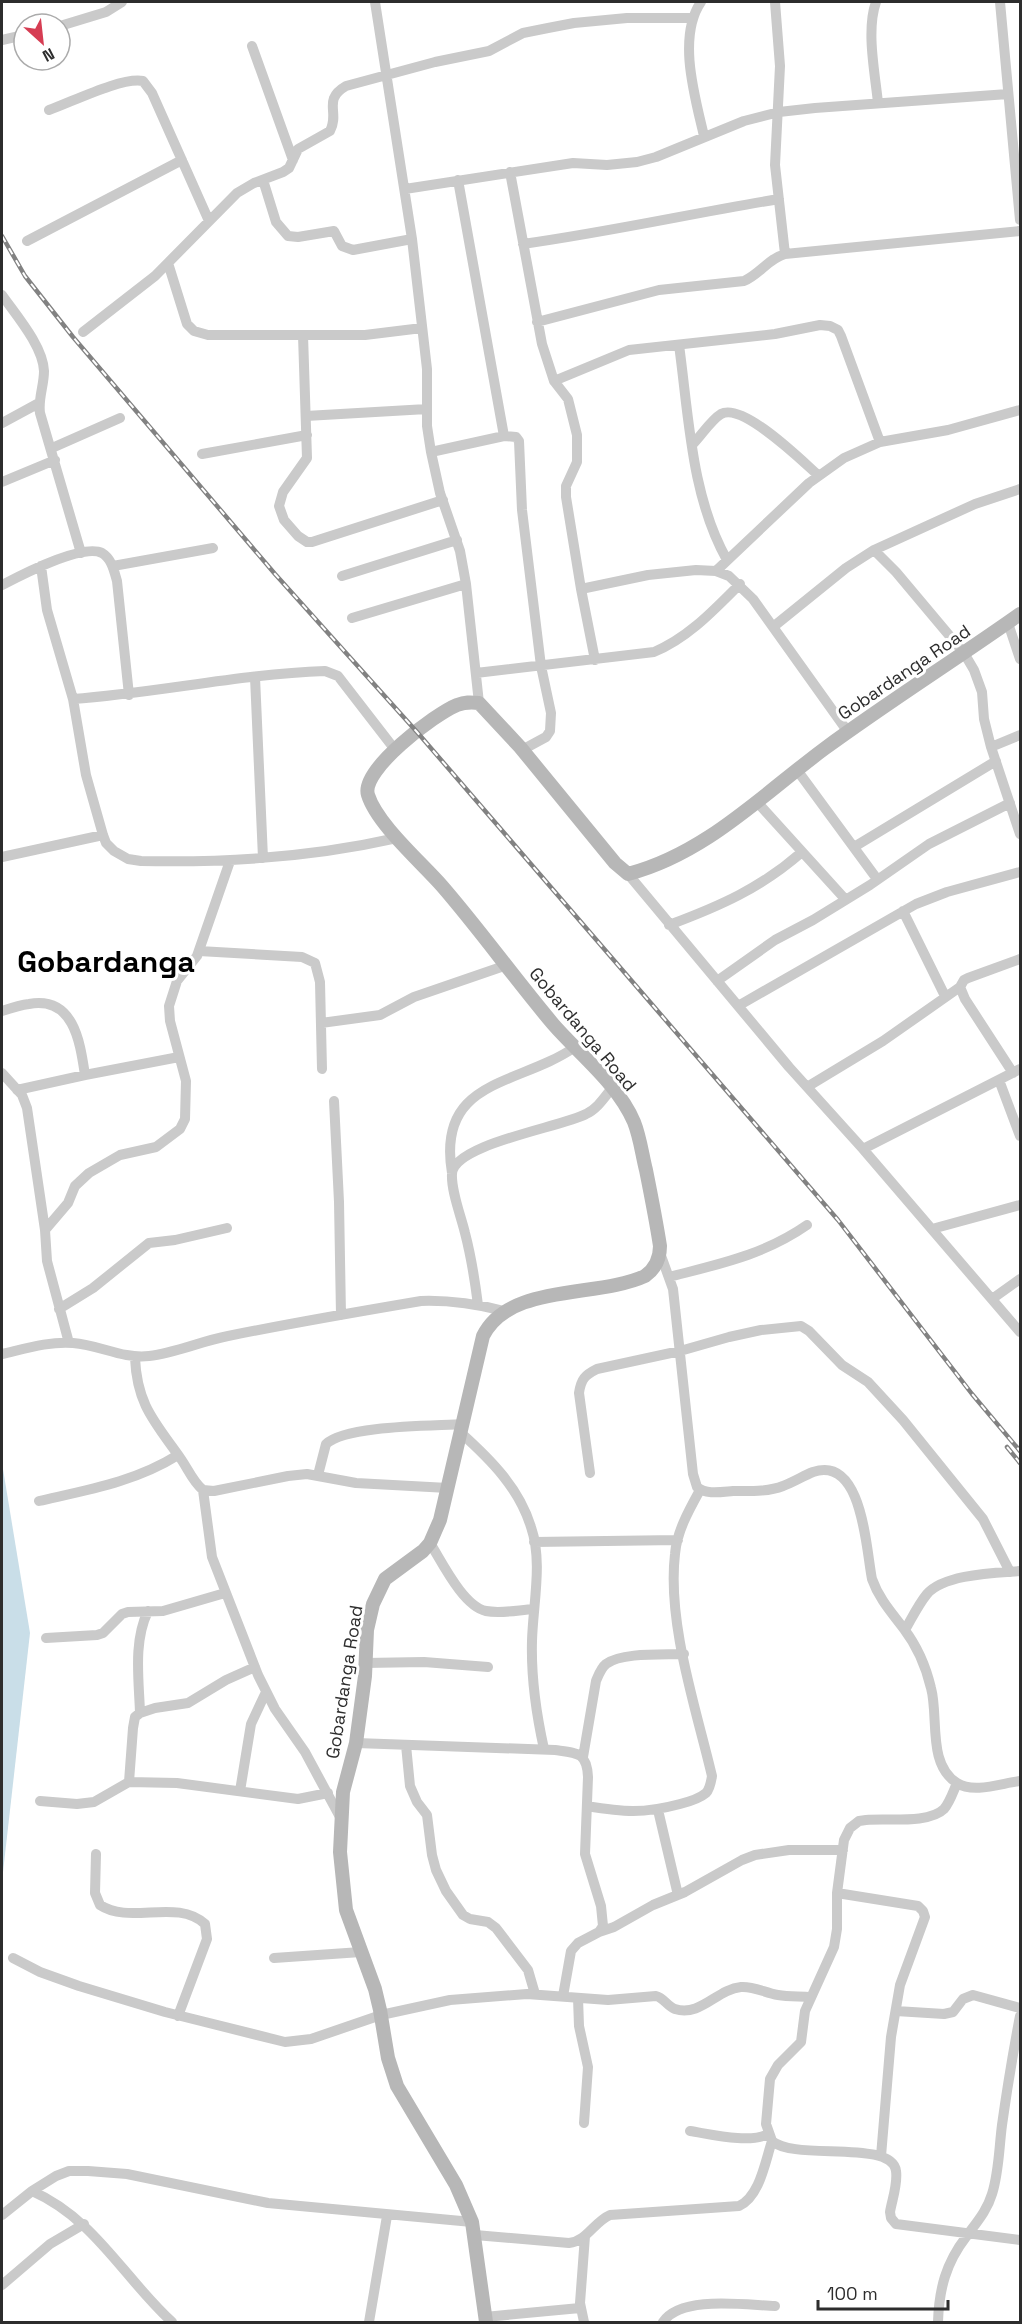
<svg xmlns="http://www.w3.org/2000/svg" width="1022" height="2324" font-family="'Space Grotesk',sans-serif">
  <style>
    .water { fill: #c9dee8 }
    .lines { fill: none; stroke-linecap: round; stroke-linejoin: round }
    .street { stroke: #cacaca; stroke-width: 10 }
    .secondary { stroke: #b7b7b7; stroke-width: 14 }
    .rail-casing { stroke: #828282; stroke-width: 4.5 }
    .rail { stroke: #fff; stroke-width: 2; stroke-dasharray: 7; stroke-linecap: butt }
    .labels { text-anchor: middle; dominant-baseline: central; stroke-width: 6; stroke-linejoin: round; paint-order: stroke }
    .street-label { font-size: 18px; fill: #2d2d2d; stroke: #fff }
    .town-label { font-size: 30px; font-weight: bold; fill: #000; stroke: #fff }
  </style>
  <rect width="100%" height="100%" fill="#fff"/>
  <!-- water -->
  <path class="water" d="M 2,1463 L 30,1633 L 2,1881 Z"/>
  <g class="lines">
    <!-- street -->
    <path class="street" d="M 375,2 L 412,239 L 427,369 L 427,426 L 431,452 L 440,493 L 460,551 L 466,584 L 479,703
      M 701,2 C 677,37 695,97 704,136
      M 775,2 L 780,66 L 775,165 L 785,254
      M 876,2 C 866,30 875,73 878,103
      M 1000,2 L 1020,220
      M 60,26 L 106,12 L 122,2
      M 2,40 L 24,35
      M 252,46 L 293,160
      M 49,110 C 72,102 121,77 143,81 L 152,93 L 209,221
      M 510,172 L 542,344 L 554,381 L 568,399 L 577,435 L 577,462 L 566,486 L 566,497 L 581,589 L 595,660
      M 263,180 L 276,222 L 288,236 L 298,237 L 334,231 L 342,246 L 353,250 L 412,239
      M 458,180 L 504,436
      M 405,189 L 573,163 L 607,165 L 637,162 L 656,157 L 744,121 L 779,112 L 815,108 L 1008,94
      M 27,241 L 182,160
      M 523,244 C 609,232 694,213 779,199
      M 168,263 L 187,324 L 194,331 L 208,335 L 365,335 L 422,328
      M 2,295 C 16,315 43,346 44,371 C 44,386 38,398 40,413 L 81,553
      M 537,322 L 659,290 L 744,281 C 760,274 768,259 785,254 L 1020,231
      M 83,332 L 155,276 L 237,193 L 254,183 L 283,172 L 289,168 L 298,149 L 330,131 C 340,112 322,100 346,86 L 435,62 L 489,51 L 523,33 L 548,28 L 574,23 L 627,18 L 692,18
      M 303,335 L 307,458 L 283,492 L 279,506 L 284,520 L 298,536 L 307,542 L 312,542 L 443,500
      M 679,345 C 689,417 691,496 727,560
      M 554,381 L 629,350 L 775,334 L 820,325 L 830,326 L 838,330 L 841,336 L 880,442
      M 306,416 L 427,409
      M 2,423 L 39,403
      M 692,445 C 701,436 711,420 721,414 C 743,402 802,461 818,475
      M 52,448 L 120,418
      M 431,452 L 504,436 L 516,437 L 519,441 L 522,510 L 541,666 L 551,713 L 550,731 L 546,737 L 522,750
      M 202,454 L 307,435
      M 2,482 L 55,460
      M 874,550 L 896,572 L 964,653 L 974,670 L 982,692 L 984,719 L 991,747 L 1020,834
      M 41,566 L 47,610 L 73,699 L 86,775 L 103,835 L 106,843 L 114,851 L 128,859 L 141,861 C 227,863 313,857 397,838
      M 113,566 L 213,548
      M 716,571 L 809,483 L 844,458 L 880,442 L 948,430 L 1020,410
      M 342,576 L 457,540
      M 2,585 C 21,575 83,543 102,553 C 112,559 114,571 117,581 L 129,695
      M 581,589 L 648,575 L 696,570 L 716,571 L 729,576 L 753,599 L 848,732
      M 352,618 L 466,584
      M 1008,623 L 1020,659
      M 773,627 L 846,568 L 874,550 L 975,504 L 1020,489
      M 476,673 L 654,652 C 688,638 714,610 740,584
      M 255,677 L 263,858
      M 73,699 C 157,693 240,674 325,671 L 338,676 L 396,751
      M 991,747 L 1020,735
      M 797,770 L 877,879
      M 757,802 L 845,899
      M 854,847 L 996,761
      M 2,857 L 103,835
      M 628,874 L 789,1067 L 863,1149 L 1020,1332
      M 903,911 L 945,996
      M 669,925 C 720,906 761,888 802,852
      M 199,951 L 302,957 L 315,963 L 320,982 L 322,1069
      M 717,981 L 775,940 L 813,920 L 870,885 L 929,844 L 1010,803
      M 738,1006 L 916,904 L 947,892 L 1020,872
      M 2,1011 C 11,1008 20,1005 29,1004 C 74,996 80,1042 85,1075
      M 321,1023 L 380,1015 L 414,997 L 507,965
      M 2,1073 L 22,1095 L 27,1108 L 45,1230
      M 1013,1073 L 965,999 L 960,987 L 964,980 L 968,978 L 1020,959
      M 999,1080 L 1020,1136
      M 807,1087 L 883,1041 L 960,987
      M 17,1090 L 85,1075 L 179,1057
      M 334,1101 L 339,1202 L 341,1315
      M 863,1149 L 1020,1069
      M 452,1173 C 436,1078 519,1086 575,1047
      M 932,1229 L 1020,1205
      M 660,1253 L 673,1289 L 693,1474 L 697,1487 C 706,1495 721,1492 733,1491 C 749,1491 768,1492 783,1486 C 794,1482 803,1476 813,1472 C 863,1455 866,1550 872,1579 C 879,1599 892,1613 904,1629 C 917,1646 926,1667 931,1688 C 939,1717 927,1764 957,1783 C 974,1794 1002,1783 1020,1781
      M 669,1277 C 719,1264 764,1255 807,1225
      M 992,1299 L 1020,1279
      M 478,1305 C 475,1281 471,1256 465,1233 C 461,1216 451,1191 452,1174 C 453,1144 562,1127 586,1114 C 597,1109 604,1098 612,1088
      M 59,1309 L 93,1288 L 149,1243 L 175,1240 L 227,1228
      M 69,1343 L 47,1261 L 45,1230 L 68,1203 L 75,1186 L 89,1173 L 120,1155 L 156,1147 L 180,1129 L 185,1119 L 186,1081 L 170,1021 L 169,1006 L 177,981 L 197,956 L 230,861
      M 2,1354 C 24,1349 50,1341 73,1343 C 100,1345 122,1359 149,1356 C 176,1353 201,1341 228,1336 C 292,1323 356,1312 421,1301 C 450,1300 476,1304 504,1311
      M 135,1358 C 137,1405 155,1422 181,1459 C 188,1469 193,1482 203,1490 L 214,1491 L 288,1476 L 307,1474 L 356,1483 L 448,1488
      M 461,1433 C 491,1460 519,1488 531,1527 C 543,1562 533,1604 532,1641 C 531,1677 536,1713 544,1749
      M 590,1473 L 579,1393 C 581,1379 585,1375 597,1369 L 680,1351 L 729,1337 L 761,1330 L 801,1326 L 809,1331 L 842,1365 L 868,1382 L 903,1420 L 983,1519 L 1010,1572
      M 318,1475 L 326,1444 C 346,1425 433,1426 463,1424
      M 203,1490 L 212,1557 L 258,1675 L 275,1709 L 305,1752 L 340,1817
      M 39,1501 C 87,1490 135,1482 178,1455
      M 534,1542 L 678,1540
      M 430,1543 C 442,1562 463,1606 486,1611 C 501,1614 518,1610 534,1609
      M 905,1630 C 912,1618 918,1605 927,1594 C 944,1574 995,1573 1020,1571
      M 46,1638 L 97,1635 L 103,1633 L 122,1614 L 128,1612 L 163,1611 L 225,1593
      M 365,1663 L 424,1662 L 488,1667
      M 140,1713 C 139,1680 133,1642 148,1611
      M 356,1743 L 555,1750 C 577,1753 587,1752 588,1777 L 585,1854 L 601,1906 L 603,1926 L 599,1932 L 578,1943 L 571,1951 L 563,1996
      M 406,1745 L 410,1786 L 417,1802 L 427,1815 L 432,1855 L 436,1870 L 446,1891 L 463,1915 L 470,1919 L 488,1922 L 496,1928 L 528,1970 L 535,1994
      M 583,1757 L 596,1681 C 599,1674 601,1668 606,1664 C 622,1652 664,1655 684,1654
      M 129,1782 L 133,1728 L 135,1717 L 140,1713 L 155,1708 L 188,1703 L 226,1680 L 255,1667
      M 957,1783 C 953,1792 950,1802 944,1809 C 929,1824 887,1818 866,1820 L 859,1821 L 850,1828 L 844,1840 L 837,1893 L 837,1929 L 834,1947 L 805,2011 L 801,2042 L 778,2065 L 770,2079 L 766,2124 L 772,2141 C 794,2161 892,2139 896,2171 C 898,2184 892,2200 890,2212 L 891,2218 L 896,2224 L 1020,2240
      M 240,1791 L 251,1724 L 266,1692
      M 40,1801 L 77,1804 L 94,1802 L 129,1782 L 177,1783 L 298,1799 L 328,1793
      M 587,1806 C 623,1812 643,1814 680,1804 C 688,1802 699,1799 706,1793 C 710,1789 711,1782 712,1776 C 696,1708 667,1623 675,1554 C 677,1531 689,1510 700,1490
      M 658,1810 L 678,1895
      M 96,1854 L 95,1893 L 100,1905 C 130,1925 177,1898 205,1924 L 207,1939 L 178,2016
      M 837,1893 L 918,1906 L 923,1911 L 925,1917 L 900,1985 L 891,2037 L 881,2156
      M 599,1932 L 614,1927 L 653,1905 L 685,1892 L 742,1860 L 755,1855 L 789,1850 L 843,1850
      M 13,1958 L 40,1972 L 79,1986 L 165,2012 L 285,2042 L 311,2039 L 381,2015 L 450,2000 L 527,1994 L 608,2000 L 656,1996 C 664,1998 667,2006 675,2009 C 701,2017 717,1989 741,1987 C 754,1986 765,1993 778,1995 C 789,1997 800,1996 811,1997
      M 274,1958 L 361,1952
      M 578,1998 L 579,2026 L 588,2067 L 584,2123
      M 896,2011 L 944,2014 L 953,2012 L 963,1999 L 973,1995 L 1020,2008
      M 690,2131 C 710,2134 750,2144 768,2134
      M 32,2191 C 95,2219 123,2277 172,2322
      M 2,2215 L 32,2191 L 56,2176 L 69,2171 L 88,2171 L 127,2174 L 268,2203 L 472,2222
      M 475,2235 L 569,2243 C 587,2241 594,2222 610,2215 L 739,2206 C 760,2196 765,2162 772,2141
      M 2,2285 L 50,2244 L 84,2224
      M 485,2317 L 580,2308
      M 369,2322 L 387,2216
      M 584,2322 L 580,2303 L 585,2236
      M 663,2322 C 681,2295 745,2305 775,2306
      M 938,2322 C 939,2289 946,2263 966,2237 C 976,2223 987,2211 992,2194 C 999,2172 999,2148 1002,2125 C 1007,2089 1013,2053 1020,2016"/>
    <!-- secondary -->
    <path class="secondary" d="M 486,2322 L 472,2222 L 456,2185 L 397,2086 L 388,2058 L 380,2010 L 375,1989 L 346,1910 L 340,1852 L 343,1792 L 356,1743 L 365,1676 L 367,1630 L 373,1604 L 385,1579 L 423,1551 L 430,1543 L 440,1520 L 483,1336 C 509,1283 598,1298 645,1276 C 655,1269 660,1258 660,1246 C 656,1220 651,1195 646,1170 C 642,1154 640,1137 634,1122 C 618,1084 579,1054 553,1024 C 515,979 481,931 442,886 C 421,862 377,824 368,795 C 360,770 435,714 457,705 C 465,702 470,702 479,703 L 520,747 L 615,863 L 628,874 C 705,854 762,795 824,749 C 888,702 955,660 1020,614"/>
    <!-- rail casing -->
    <g class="rail-casing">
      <path id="rail" d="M 2,236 L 25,276 L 73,337 L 275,574 L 417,732 L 838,1220 L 972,1394 L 1020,1451
        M 1007,1447 L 1020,1463"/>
    </g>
    <!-- rail -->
    <use href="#rail" class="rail"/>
  </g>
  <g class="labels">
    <!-- street labels -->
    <g class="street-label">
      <text transform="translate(904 672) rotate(-34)">Gobardanga Road</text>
      <text transform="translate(583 1029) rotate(50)">Gobardanga Road</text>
      <text transform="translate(344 1682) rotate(-81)">Gobardanga Road</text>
    </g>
    <!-- town labels -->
    <g class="town-label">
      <text x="106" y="961">Gobardanga</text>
    </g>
  </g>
  <!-- border -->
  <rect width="1022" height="2324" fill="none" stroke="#2d2d2d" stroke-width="6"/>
  <!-- north arrow -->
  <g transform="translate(42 42) rotate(153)"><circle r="28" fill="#ffffff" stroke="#ababab" stroke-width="1.5"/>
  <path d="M0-4.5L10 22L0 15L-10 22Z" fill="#d63d53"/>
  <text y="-9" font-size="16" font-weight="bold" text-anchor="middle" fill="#2d2d2d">N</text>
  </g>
  <!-- scale -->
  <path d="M818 2300v9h130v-9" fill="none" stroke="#2d2d2d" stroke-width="3"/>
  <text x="827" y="2300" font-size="18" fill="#2d2d2d" stroke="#ffffff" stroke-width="4.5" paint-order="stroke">100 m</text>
</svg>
